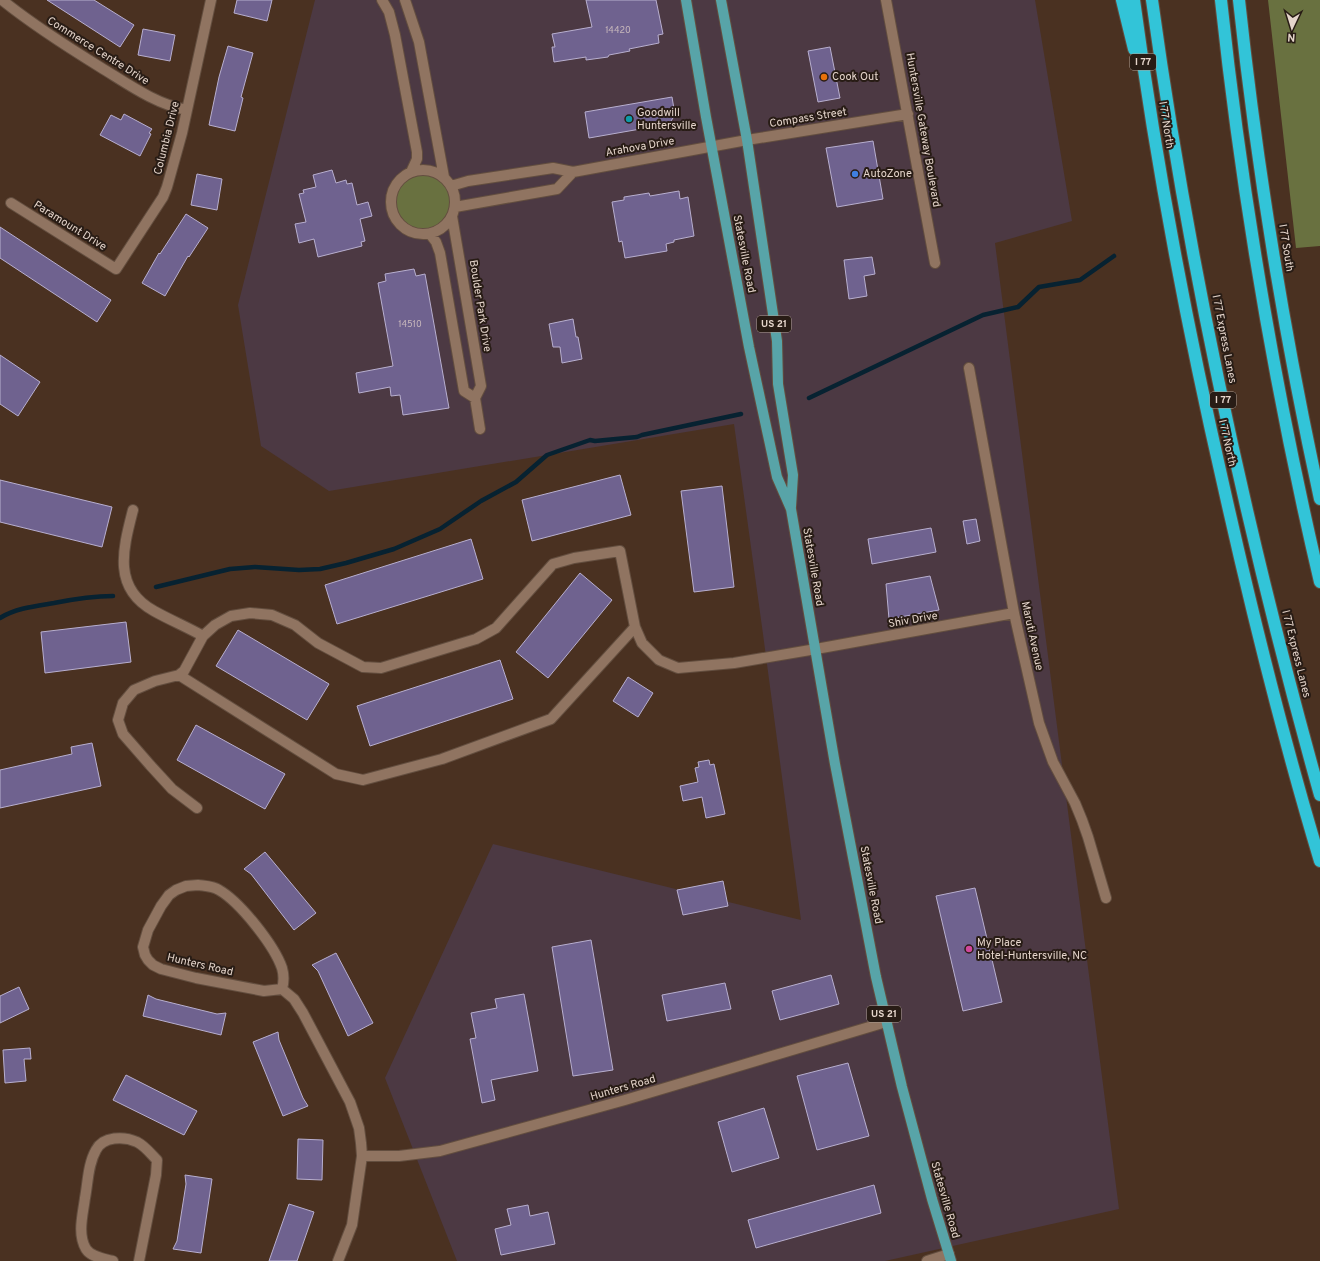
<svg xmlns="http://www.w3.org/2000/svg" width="1320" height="1261" font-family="Overpass,sans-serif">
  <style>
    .commercial { fill: #4c3943 }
    .forest { fill: #697140 }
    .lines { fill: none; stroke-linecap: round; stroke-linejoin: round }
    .stream { stroke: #072231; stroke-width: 4.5 }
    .building { fill: #6f628f; stroke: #b8afcf }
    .minor-casing { stroke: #634e3f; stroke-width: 12 }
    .primary-casing { stroke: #634e3f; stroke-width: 12 }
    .motorway-casing { stroke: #634e3f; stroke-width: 14 }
    .minor { stroke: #907461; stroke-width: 10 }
    .primary { stroke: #58a4a8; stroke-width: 10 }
    .motorway { stroke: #32c4d8; stroke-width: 12 }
    .food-dot { fill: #e8710a; stroke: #281c15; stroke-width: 1.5 }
    .culture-dot { fill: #0f9aa8; stroke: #281c15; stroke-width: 1.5 }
    .shop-dot { fill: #3f7fe0; stroke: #281c15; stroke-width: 1.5 }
    .hotel-dot { fill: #d1479c; stroke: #281c15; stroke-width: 1.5 }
    .labels { text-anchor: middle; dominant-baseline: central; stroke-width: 4; stroke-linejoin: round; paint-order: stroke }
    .number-label { font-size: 9px; fill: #c8b8bc }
    .shield { fill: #281c15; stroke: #ac9e94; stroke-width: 1 }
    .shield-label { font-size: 10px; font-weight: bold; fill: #e5d5cb }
    .street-label { font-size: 11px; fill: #e5d5cb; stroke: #281c15 }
    .poi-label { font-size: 11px; fill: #e5d5cb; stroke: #281c15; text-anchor: start }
  </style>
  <rect width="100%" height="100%" fill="#4a3121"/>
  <!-- commercial -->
  <path class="commercial" d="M 315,0 L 1035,0 L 1072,221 L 995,243 L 1119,1209 L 885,1261 L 457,1261 L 385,1078 L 493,844 L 801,920 L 763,634 L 734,424 L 329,491 L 261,446 L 238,305 Z"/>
  <!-- forest -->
  <path class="forest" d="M 1268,0 L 1320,0 L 1320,246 L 1296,248 Z
    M391 202a32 32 0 1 1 64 0a32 32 0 1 1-64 0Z"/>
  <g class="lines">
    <!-- stream -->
    <path class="stream" d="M 809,398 L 983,315 L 1018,307 L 1039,287 L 1080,280 L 1114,256
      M 156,587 L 230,569 L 255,567 L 299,570 L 320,569 L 346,563 L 394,549 L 440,529 L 481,501 L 516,482 L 547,455 L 590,440 L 595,441 L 637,437 L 642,435 L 741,414
      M 0,618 C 16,608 36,606 54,603 C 74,599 93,596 113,596"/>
  </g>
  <!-- building -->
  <path class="building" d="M 47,0 L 94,0 L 134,25 L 120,47 Z
    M 237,0 L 272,0 L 267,21 L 234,13 Z
    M 586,0 L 656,0 L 663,34 L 658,35 L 659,43 L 629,49 L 630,51 L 609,55 L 608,57 L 586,60 L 586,57 L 554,62 L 552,47 L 555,47 L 552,34 L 592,27 Z
    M 143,29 L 175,35 L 170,61 L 138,55 Z
    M 228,46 L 253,53 L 241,97 L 243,98 L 235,131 L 209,125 L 219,77 Z
    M 830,47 L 840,98 L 818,102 L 808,51 Z
    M 672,97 L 675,115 L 669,124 L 589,138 L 585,112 Z
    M 124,114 L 152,129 L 149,133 L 151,134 L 140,156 L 100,135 L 111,115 L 121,120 Z
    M 873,141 L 883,199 L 837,207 L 826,148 Z
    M 332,170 L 336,183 L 346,180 L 347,184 L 352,183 L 357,205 L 368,202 L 372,216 L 360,219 L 365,241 L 361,242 L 362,246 L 318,257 L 314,239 L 299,243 L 295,224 L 306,222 L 299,194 L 304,193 L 303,190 L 316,187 L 313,175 Z
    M 197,174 L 222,179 L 217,210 L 191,205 Z
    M 679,191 L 680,199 L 688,197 L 694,236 L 674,240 L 674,242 L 666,244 L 667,251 L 625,258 L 622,241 L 619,242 L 612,202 L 624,200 L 624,197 L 649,193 L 650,196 Z
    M 186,214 L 208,228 L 189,257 L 188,256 L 165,296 L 142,283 L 159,253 L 160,254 Z
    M 0,227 L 111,300 L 97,322 L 0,258 Z
    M 872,257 L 875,274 L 864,276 L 867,296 L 849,299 L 844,260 Z
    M 414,269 L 416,276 L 425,274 L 449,408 L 403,415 L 400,395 L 391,396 L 390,387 L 359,393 L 356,373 L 393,366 L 378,283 L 386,281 L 385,274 Z
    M 573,319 L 576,337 L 578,337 L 582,359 L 562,363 L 560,347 L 553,347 L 549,324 Z
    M 0,355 L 40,382 L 18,416 L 0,404 Z
    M 620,475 L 631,515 L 532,541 L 522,500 Z
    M 0,480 L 112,507 L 102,547 L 0,522 Z
    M 722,486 L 734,587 L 694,592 L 681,491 Z
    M 976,519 L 980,541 L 967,544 L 963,521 Z
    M 931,528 L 936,552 L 872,564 L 868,539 Z
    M 471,539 L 483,579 L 337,624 L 325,585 Z
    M 580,573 L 612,600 L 548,678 L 516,652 Z
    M 930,576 L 939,610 L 889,619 L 886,584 Z
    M 126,622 L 131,662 L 45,673 L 41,632 Z
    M 238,630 L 329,684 L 307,720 L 216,666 Z
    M 500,660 L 513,699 L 370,746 L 357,706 Z
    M 628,677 L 653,693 L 638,717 L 613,701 Z
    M 196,725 L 285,774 L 265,809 L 177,760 Z
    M 92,743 L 101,786 L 0,808 L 0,770 L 72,754 L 71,747 Z
    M 709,760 L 710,765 L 714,764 L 725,814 L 706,818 L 702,797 L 683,801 L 680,786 L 698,782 L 695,768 L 699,767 L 698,762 Z
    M 265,852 L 316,913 L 294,930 L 251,874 L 244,869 Z
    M 723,881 L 728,906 L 683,915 L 677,890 Z
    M 975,888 L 1002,1002 L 963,1011 L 936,896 Z
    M 591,940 L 613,1070 L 573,1076 L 552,947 Z
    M 336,953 L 373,1023 L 348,1036 L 318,971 L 312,965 Z
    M 831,975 L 839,1004 L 780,1020 L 772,991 Z
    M 725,983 L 731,1009 L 667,1021 L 662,995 Z
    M 19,987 L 29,1009 L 0,1023 L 0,996 Z
    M 524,994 L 538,1071 L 491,1080 L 495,1100 L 482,1103 L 470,1039 L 476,1038 L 471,1013 L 497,1008 L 495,999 Z
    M 148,995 L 156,999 L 217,1014 L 226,1013 L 221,1035 L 143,1016 Z
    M 278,1032 L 279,1040 L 303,1098 L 308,1106 L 283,1116 L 253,1042 Z
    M 30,1048 L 31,1059 L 24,1059 L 26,1081 L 5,1083 L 3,1050 Z
    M 848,1063 L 869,1136 L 817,1150 L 797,1076 Z
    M 126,1075 L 197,1111 L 184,1135 L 113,1100 Z
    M 764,1108 L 779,1158 L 732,1172 L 718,1122 Z
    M 298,1139 L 323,1140 L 322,1180 L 297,1179 Z
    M 185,1175 L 212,1179 L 201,1253 L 173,1249 L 177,1241 L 186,1184 Z
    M 874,1185 L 881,1213 L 756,1248 L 748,1220 Z
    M 289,1204 L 314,1212 L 297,1261 L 269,1261 Z
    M 528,1205 L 530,1216 L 548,1212 L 555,1244 L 501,1255 L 495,1229 L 511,1225 L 507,1209 Z"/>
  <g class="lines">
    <!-- minor casing -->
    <g class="minor-casing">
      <path id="minor" d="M 2,0 C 33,25 66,46 100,67 C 128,84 155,104 187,110
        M 382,0 L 389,12 L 395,35 L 417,152 L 417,159 L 411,172
        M 405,0 L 419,42 L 444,177
        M 886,0 L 935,263
        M391 202a32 32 0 1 1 64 0a32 32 0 1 1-64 0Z
        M 451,186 L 468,181 L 553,168 L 573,172 L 747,140 L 908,114
        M 11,203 L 116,269 L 163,197 L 167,187 L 182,133 L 211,0
        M 455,207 L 557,189 L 573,172
        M 430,234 L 436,242 L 440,253 L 464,391 L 475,398 L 481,386 L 452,216
        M 969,368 L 1014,613 L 1039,723 L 1053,762 L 1075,803 L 1082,820 L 1088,837 L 1106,898
        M 475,398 L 480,429
        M 133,510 C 123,549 112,588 154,611 C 170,620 187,627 203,636
        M 179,675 L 336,774 L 363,780 L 442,759 L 551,719 L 635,627
        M 197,808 L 172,789 L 150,765 L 123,734 L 118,720 L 123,703 L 134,690 L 155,681 L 179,675 L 184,671 L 203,636 L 215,625 L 231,616 L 250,613 L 272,615 L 295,625 L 318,643 L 363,667 L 381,668 L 476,639 L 496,628 L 553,564 L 574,558 L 620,551 L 635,627 L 642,643 L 659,660 L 678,668 L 734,663 L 816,649 L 1014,613
        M 198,885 C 205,886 213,886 219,890 C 240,902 274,945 282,968 C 284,975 284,982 282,989 L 264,991 L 196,978 L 161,969 L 153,965 L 148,960 L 145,955 L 143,947 L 148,930 L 161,906 L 169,895 L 176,890 L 186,886 Z
        M 282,989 L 294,999 L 303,1013 L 350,1102 L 359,1128 L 361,1143 L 362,1156 L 352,1225 L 338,1261
        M 362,1156 L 399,1156 L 440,1151 L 625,1100 L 886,1022
        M 113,1261 C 104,1259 91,1257 86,1249 C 77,1234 83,1214 85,1198 C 88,1182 88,1164 96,1150 C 103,1136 124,1136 137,1142 C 145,1146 151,1154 157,1160 L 156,1175 L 139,1261
        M 927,1261 L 949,1254"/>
    </g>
    <!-- primary casing -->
    <g class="primary-casing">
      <path id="primary" d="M 686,0 L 706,117 L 749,347 L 777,477 L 791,509 L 835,764 L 876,977 L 902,1087 L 932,1199 L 951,1261
        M 721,0 L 747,140 L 777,341 L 778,384 L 793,475 L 791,507"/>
    </g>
    <!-- motorway casing -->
    <g class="motorway-casing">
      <path id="motorway" d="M 1122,0 L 1134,49
        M 1134,0 C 1156,164 1187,327 1224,488 C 1252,613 1283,738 1320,861
        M 1152,0 C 1189,268 1247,534 1320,795
        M 1221,0 C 1242,196 1275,390 1320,582
        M 1239,0 C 1257,168 1284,334 1320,499"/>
    </g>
    <!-- minor -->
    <use href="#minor" class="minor"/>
    <!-- primary -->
    <use href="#primary" class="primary"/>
    <!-- motorway -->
    <use href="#motorway" class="motorway"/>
  </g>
  <!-- markers -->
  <circle class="food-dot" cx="824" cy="77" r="4"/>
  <circle class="culture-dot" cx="629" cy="119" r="4"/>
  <circle class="shop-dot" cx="855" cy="174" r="4"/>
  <circle class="hotel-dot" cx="969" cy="949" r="4"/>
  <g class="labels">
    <!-- number labels -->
    <g class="number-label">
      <text x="618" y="30">14420</text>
      <text x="410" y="324">14510</text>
    </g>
    <!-- shield labels -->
    <g class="shield">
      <rect x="1130" y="54" width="26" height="16" rx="3"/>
      <rect x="757" y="316" width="34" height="16" rx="3"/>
      <rect x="1210" y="392" width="26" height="16" rx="3"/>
      <rect x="867" y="1006" width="34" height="16" rx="3"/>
    </g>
    <g class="shield-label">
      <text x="1143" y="62">I 77</text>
      <text x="774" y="324">US 21</text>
      <text x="1223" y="400">I 77</text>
      <text x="884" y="1014">US 21</text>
    </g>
    <!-- street labels -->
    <g class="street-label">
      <text transform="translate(98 51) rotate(32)">Commerce Centre Drive</text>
      <text transform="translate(808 118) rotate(-9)">Compass Street</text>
      <text transform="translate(1166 125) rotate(81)">I 77 North</text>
      <text transform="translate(923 130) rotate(80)">Huntersville Gateway Boulevard</text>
      <text transform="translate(167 138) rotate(-76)">Columbia Drive</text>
      <text transform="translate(640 147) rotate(-10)">Arahova Drive</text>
      <text transform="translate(70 226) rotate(32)">Paramount Drive</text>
      <text transform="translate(1286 248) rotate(81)">I 77 South</text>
      <text transform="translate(744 254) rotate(79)">Statesville Road</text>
      <text transform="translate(480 306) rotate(81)">Boulder Park Drive</text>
      <text transform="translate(1224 339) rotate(79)">I 77 Express Lanes</text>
      <text transform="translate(1227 443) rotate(77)">I 77 North</text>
      <text transform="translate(813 567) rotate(80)">Statesville Road</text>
      <text transform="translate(913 620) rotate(-10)">Shiv Drive</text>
      <text transform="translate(1032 636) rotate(78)">Maruti Avenue</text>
      <text transform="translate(1296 654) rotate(76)">I 77 Express Lanes</text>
      <text transform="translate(871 885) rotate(79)">Statesville Road</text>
      <text transform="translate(200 965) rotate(13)">Hunters Road</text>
      <text transform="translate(623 1088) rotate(-16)">Hunters Road</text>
      <text transform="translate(945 1200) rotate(74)">Statesville Road</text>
    </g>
    <!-- poi labels -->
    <g class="poi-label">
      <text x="832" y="77">Cook Out</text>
      <text x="637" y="113">Goodwill<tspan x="637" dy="13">Huntersville</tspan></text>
      <text x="863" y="174">AutoZone</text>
      <text x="977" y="943">My Place<tspan x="977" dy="13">Hotel-Huntersville, NC</tspan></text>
    </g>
  </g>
  <!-- north arrow -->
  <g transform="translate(1292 28) rotate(184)" stroke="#281c15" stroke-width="3" paint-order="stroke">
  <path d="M0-3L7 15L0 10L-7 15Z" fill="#e5d5cb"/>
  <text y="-6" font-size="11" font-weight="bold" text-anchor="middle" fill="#e5d5cb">N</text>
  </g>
</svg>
